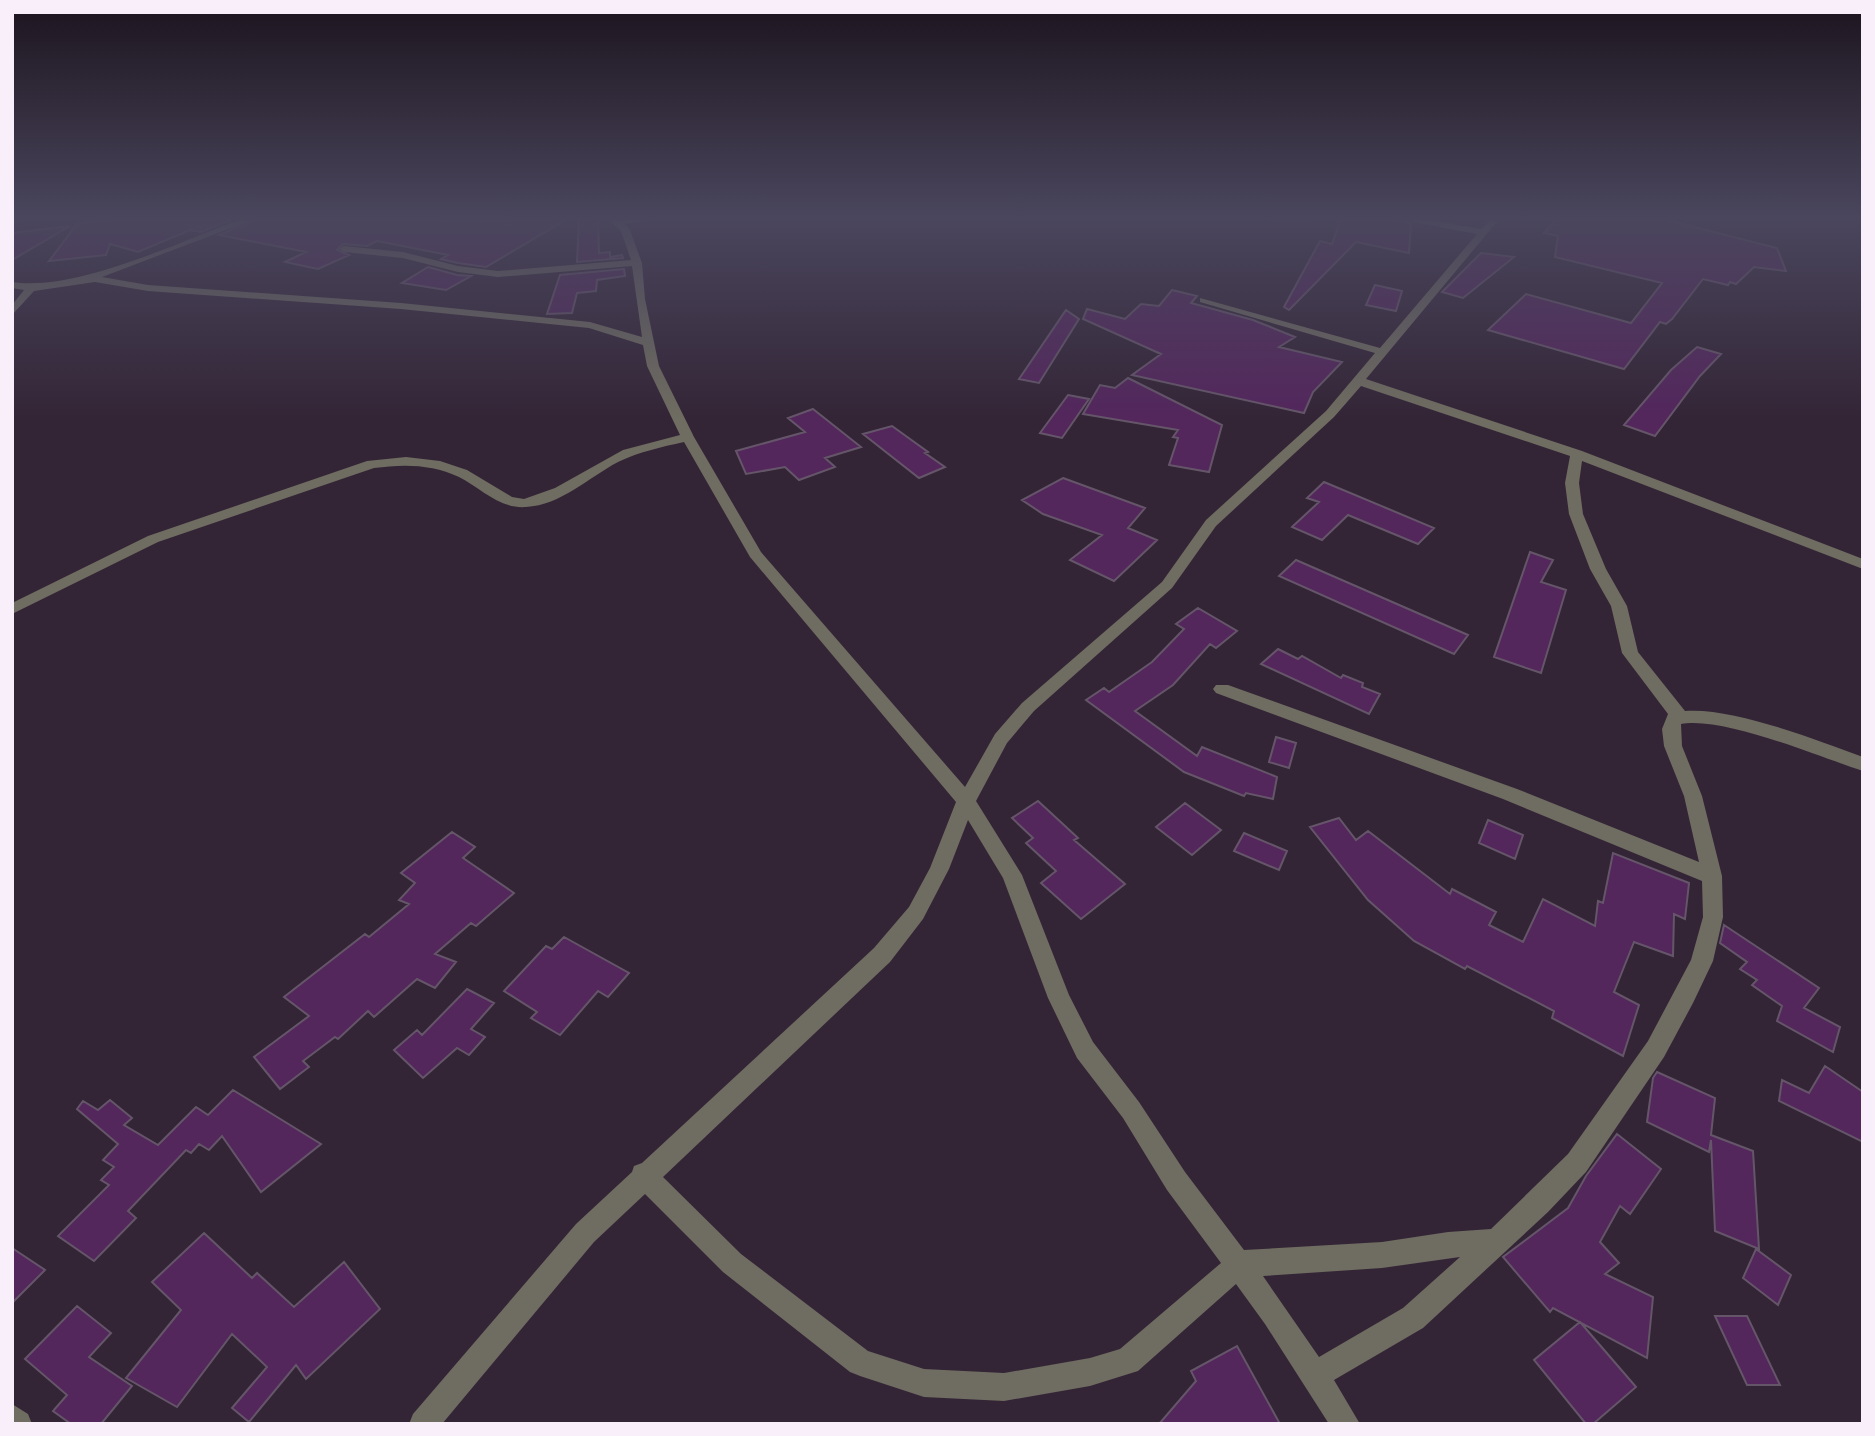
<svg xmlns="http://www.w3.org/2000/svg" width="1875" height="1436" font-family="'Work Sans',sans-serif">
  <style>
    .building { fill: #53265c; stroke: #655569; stroke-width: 2 }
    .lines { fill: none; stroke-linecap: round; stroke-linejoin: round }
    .minor { fill: #6f6c61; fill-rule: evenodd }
  </style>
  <rect width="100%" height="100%" fill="#332536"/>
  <!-- building -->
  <path class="building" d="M 119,218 L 236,218 L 201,232 L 190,230 L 138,252 L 110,244 L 106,255 L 49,261 L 77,224 Z
    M 259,218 L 443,218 L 446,221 L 569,218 L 486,267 L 458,263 L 441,259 L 448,255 L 377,241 L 367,246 L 343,244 L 337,250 L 349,255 L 318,269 L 285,262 L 306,252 L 219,235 Z
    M 579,218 L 598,218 L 599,253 L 610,252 L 610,257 L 622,255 L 623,258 L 577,262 Z
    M 1341,218 L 1390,218 L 1411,224 L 1409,253 L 1356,242 L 1289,310 L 1284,307 L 1320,241 L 1332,244 Z
    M 1557,218 L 1659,218 L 1777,248 L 1786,271 L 1754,267 L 1736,284 L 1730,282 L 1728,285 L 1703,279 L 1672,319 L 1666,324 L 1660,322 L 1624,369 L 1488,330 L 1526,294 L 1631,323 L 1662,283 L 1555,257 L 1558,236 L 1544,233 Z
    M 70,226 L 12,260 L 12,233 Z
    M 1481,253 L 1514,257 L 1463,298 L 1442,292 Z
    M 428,267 L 457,275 L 471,276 L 446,290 L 402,283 Z
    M 624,269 L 625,276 L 597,280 L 596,291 L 577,293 L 572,313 L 547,314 L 560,275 Z
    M 1375,285 L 1402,291 L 1396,311 L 1366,305 Z
    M 1172,290 L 1197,296 L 1191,303 L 1253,320 L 1295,337 L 1279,347 L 1342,362 L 1313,392 L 1304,413 L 1132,375 L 1161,354 L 1083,319 L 1087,309 L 1125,319 L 1141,304 L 1159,306 Z
    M 1066,310 L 1079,319 L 1039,383 L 1019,379 Z
    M 1697,347 L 1721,354 L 1700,376 L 1655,436 L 1624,425 L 1671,370 Z
    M 1128,378 L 1222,425 L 1209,472 L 1169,465 L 1178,438 L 1173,437 L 1178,430 L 1083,414 L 1100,385 L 1115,388 Z
    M 1068,395 L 1089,399 L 1062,438 L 1040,433 Z
    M 813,409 L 861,447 L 825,458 L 835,467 L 799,480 L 785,467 L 746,474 L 736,451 L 805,432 L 788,418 Z
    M 892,426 L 928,452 L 925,453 L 945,467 L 919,478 L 863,434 Z
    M 1063,478 L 1145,508 L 1128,528 L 1157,540 L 1114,581 L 1070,560 L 1102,535 L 1043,514 L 1022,500 Z
    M 1324,482 L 1434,528 L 1418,544 L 1348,515 L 1322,540 L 1292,527 L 1319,502 L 1307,498 Z
    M 1530,552 L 1553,560 L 1541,582 L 1566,590 L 1541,673 L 1494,657 Z
    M 1296,560 L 1468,635 L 1454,654 L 1279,576 Z
    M 1198,608 L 1237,631 L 1216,648 L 1210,644 L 1173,685 L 1135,711 L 1197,756 L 1202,747 L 1277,777 L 1273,799 L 1246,793 L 1244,796 L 1184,772 L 1086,700 L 1104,688 L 1109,692 L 1152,662 L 1184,629 L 1176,624 Z
    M 1278,649 L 1298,659 L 1302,656 L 1341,678 L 1343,675 L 1363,683 L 1362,687 L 1380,694 L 1369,714 L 1261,664 Z
    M 1276,737 L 1296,743 L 1289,768 L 1269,762 Z
    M 1038,801 L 1078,838 L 1074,840 L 1125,884 L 1081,919 L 1041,883 L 1056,871 L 1026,843 L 1033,838 L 1012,818 Z
    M 1185,803 L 1221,830 L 1192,855 L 1156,827 Z
    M 1339,818 L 1356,840 L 1368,831 L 1450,894 L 1452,889 L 1496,912 L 1489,925 L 1523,942 L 1543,899 L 1595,926 L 1598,901 L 1603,903 L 1613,853 L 1689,883 L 1685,919 L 1674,914 L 1673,956 L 1634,942 L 1614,992 L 1639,1005 L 1623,1056 L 1552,1018 L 1554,1011 L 1467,966 L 1465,969 L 1414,941 L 1368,900 L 1310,827 Z
    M 1488,820 L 1523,835 L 1515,859 L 1479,843 Z
    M 452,832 L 475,847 L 463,858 L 514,893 L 476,926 L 471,923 L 435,954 L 456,962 L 435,988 L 417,979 L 374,1017 L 368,1011 L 338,1039 L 335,1037 L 303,1061 L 309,1067 L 280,1089 L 254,1057 L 309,1016 L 284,997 L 365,934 L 369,937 L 409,904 L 399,900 L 415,883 L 401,873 Z
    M 1244,833 L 1287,851 L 1279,870 L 1234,851 Z
    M 1724,925 L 1819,988 L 1804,1008 L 1840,1027 L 1833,1052 L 1777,1021 L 1782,1006 L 1752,985 L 1757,980 L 1740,969 L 1747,962 L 1720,943 Z
    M 564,937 L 629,973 L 608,997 L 598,991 L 560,1035 L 531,1018 L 537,1012 L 504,991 L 546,946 L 552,949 Z
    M 467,989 L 494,1003 L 471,1029 L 485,1037 L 469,1055 L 457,1048 L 423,1078 L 394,1050 L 417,1030 L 422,1035 Z
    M 1825,1066 L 1863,1092 L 1863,1142 L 1779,1101 L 1782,1080 L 1809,1093 Z
    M 1657,1072 L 1715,1098 L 1711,1135 L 1753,1151 L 1759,1249 L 1715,1231 L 1711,1140 L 1709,1152 L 1647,1122 L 1653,1078 Z
    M 233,1090 L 321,1144 L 261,1192 L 222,1136 L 209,1150 L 199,1144 L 191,1153 L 186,1150 L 128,1211 L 136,1218 L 94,1261 L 58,1236 L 109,1185 L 101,1180 L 114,1167 L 103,1160 L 118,1144 L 77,1109 L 83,1101 L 98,1110 L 110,1100 L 132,1118 L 124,1125 L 158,1145 L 196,1107 L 208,1115 Z
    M 1617,1134 L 1661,1169 L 1630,1214 L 1620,1206 L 1600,1242 L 1619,1263 L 1605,1274 L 1653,1297 L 1647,1358 L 1553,1308 L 1550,1312 L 1503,1257 L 1568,1208 L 1586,1176 Z
    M 204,1233 L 252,1278 L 257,1273 L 294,1307 L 344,1262 L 380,1309 L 306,1379 L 296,1365 L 249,1422 L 232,1408 L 267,1367 L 232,1334 L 177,1407 L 126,1378 L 181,1310 L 152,1282 Z
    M 12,1248 L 45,1270 L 12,1303 Z
    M 1756,1249 L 1791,1275 L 1778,1305 L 1743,1278 Z
    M 77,1306 L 111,1333 L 89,1357 L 132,1386 L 101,1424 L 71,1424 L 53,1411 L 67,1395 L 25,1359 Z
    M 1715,1316 L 1747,1316 L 1780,1385 L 1747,1385 Z
    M 1580,1322 L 1636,1387 L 1593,1424 L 1586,1424 L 1534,1360 Z
    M 1237,1346 L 1280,1424 L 1159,1424 L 1196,1381 L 1191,1371 Z"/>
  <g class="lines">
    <!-- minor -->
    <path class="minor" d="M 12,218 L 22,218 L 12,225 Z
      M 244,218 L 257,218 L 102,277 L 148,285 L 401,303 L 590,322 L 642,337 L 632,266 L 498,277 L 458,272 L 403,258 L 344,252 L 339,249 L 344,246 L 403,252 L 458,266 L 498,271 L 631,260 L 621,231 L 607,218 L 657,218 L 624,224 L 630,230 L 642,263 L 645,299 L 659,366 L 694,437 L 761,552 L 965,787 L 995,734 L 1022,703 L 1162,582 L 1206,520 L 1326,411 L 1375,353 L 1200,302 L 1200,298 L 1380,348 L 1477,234 L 1392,218 L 1415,218 L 1482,229 L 1491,218 L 1500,218 L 1366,379 L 1582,451 L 1863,559 L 1863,569 L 1582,461 L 1579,483 L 1583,514 L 1606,569 L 1627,606 L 1638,652 L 1685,711 C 1733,707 1816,740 1863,757 L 1863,771 C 1819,757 1724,716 1681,724 L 1682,746 L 1702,796 L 1722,876 L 1723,917 L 1713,961 L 1693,1003 L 1664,1057 L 1624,1116 L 1586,1172 L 1548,1212 L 1423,1328 L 1334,1380 L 1360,1424 L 1329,1424 L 1265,1324 L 1236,1284 L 1138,1371 L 1090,1386 L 1004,1401 L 924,1397 L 860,1376 L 850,1372 L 723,1272 L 645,1194 L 594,1242 L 442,1424 L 409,1424 L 413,1414 L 576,1224 L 632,1172 L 634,1166 L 642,1163 L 874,948 L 909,907 L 930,868 L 956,802 L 750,557 L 684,442 C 661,447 639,452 618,462 C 588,478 561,505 526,507 C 499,509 481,488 459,477 C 432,464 403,464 374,468 L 158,542 L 12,614 L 12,603 L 148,536 L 367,461 L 406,457 L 440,461 L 467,470 L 512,497 L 524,499 L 555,488 L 623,450 L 680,435 L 647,366 L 643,345 L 589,328 L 401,309 L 148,291 L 95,282 L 34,291 L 12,315 L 12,305 L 24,290 L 12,288 L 12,282 C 76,292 181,241 244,218 ZM 1361,386 L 1570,456 L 1565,483 L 1569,514 L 1590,569 L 1611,606 L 1622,653 L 1668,714 L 1662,729 L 1664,746 L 1684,796 L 1699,862 L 1517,789 L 1228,685 L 1216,685 L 1213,689 L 1216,693 L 1503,799 L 1702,881 L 1703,917 L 1691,960 L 1648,1041 L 1568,1154 L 1491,1229 L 1448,1232 L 1382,1242 L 1244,1250 L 1185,1172 L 1139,1102 L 1093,1042 L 1069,995 L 1022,875 L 976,801 L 1007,743 L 1034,711 L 1172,588 L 1216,526 L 1334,417 ZM 968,820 L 1003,878 L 1048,998 L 1077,1058 L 1123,1118 L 1167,1190 L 1221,1263 L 1120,1349 L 1090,1358 L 1004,1373 L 924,1369 L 868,1351 L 741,1254 L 663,1177 L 890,962 L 923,919 L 949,869 ZM 1460,1257 L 1403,1308 L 1319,1357 L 1263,1276 L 1382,1268 Z
      M 1268,218 L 1310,218 L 1306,221 L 1272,221 Z
      M 12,1404 L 28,1414 L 32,1424 L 12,1424 Z"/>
  </g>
  <!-- sky -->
  <linearGradient id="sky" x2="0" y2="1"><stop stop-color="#1c141e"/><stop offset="0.52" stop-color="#4a465d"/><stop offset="1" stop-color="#4a465d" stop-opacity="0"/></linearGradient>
  <rect width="1875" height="419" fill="url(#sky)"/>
  <!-- border -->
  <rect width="1875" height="1436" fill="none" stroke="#f9effb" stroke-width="28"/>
</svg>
